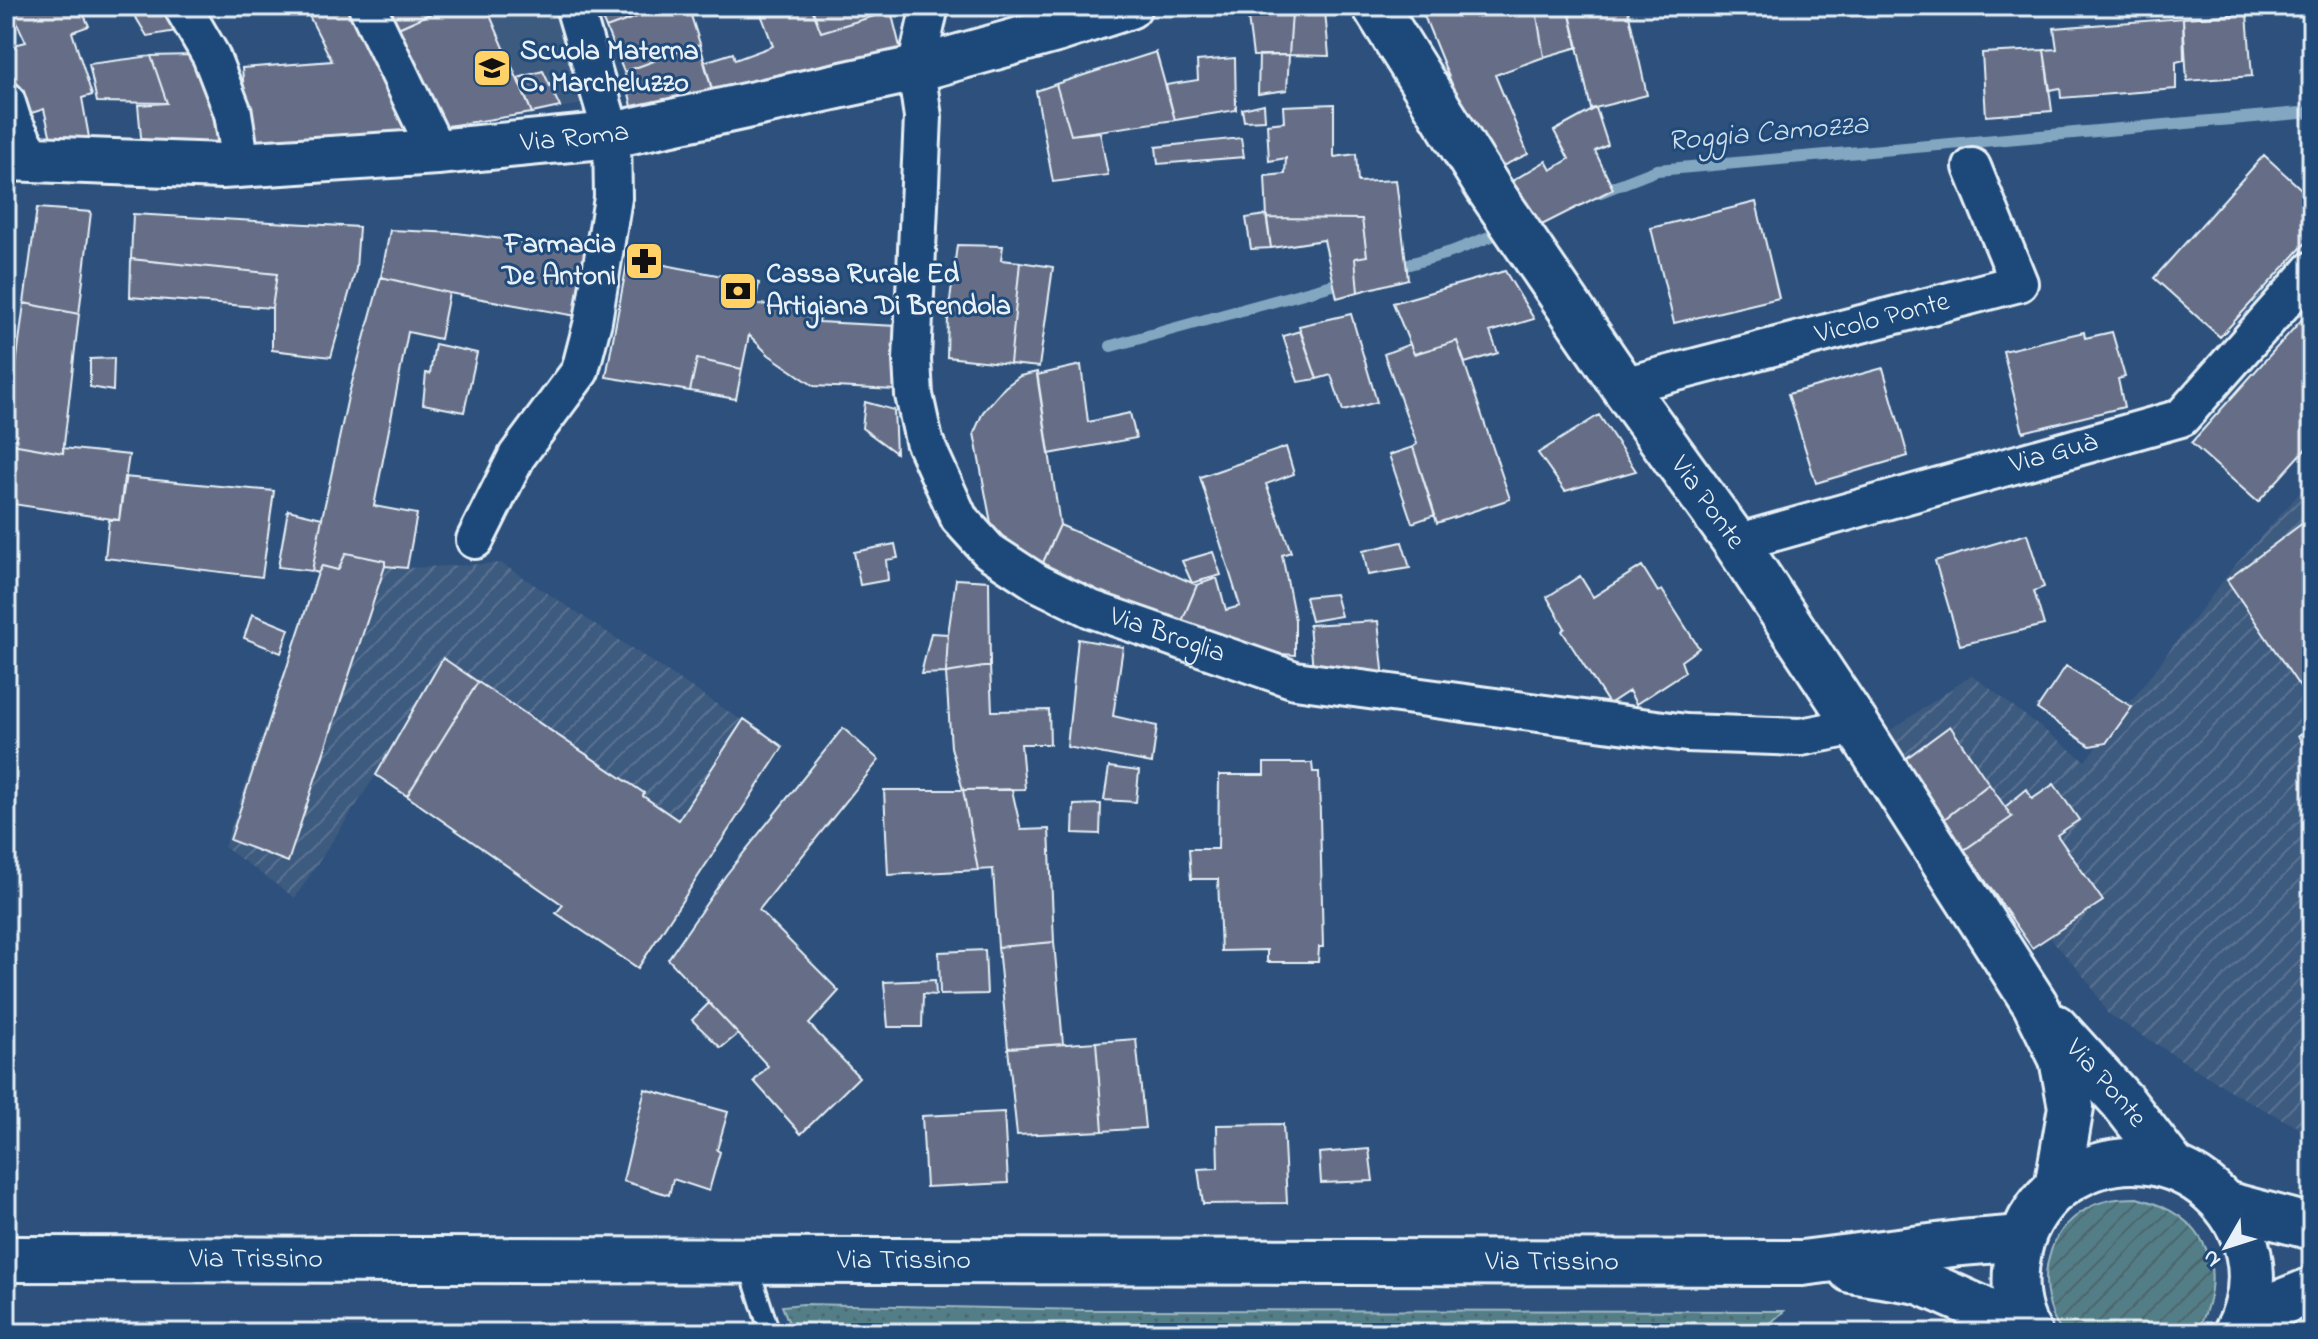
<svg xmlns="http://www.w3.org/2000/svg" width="2318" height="1339" font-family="'Indie Flower',sans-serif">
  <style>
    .built { fill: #3e5a7f }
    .industrial { fill: url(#industrial-furrows) }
    .grass { fill: url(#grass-dots); stroke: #9eb8c0; stroke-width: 2 }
    .garden { fill: url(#garden-furrows); stroke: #9eb8c0; stroke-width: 2 }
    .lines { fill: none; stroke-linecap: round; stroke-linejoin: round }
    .stream { stroke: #83a7c1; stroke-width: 12 }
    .building { fill: #656e86; stroke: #e8f1f8; stroke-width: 2 }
    .service-casing { stroke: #e8f1f8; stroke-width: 24 }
    .minor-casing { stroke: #e8f1f8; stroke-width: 42 }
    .tertiary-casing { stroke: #e8f1f8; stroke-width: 50 }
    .secondary-casing { stroke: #e8f1f8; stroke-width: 50 }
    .service { stroke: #1f4a7a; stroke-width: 18 }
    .minor { stroke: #1f4a7a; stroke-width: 36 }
    .tertiary { stroke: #1f4a7a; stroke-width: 44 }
    .secondary { stroke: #1f4a7a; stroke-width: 44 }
    .labels { text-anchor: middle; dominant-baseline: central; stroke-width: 6; stroke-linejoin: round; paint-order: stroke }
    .poi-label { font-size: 28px; font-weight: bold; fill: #e8f1f8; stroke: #1f4a7a; text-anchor: start }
    .street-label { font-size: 28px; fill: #e8f1f8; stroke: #1f4a7a }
    .water-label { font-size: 30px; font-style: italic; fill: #cfdeea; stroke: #1f4a7a }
  </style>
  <defs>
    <pattern id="industrial-furrows" width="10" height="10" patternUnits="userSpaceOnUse" patternTransform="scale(2)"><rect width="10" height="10" fill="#3e5a7f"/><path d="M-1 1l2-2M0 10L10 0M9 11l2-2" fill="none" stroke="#5a7292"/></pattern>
    <pattern id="grass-dots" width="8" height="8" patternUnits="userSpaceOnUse" patternTransform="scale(2)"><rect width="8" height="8" fill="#537e87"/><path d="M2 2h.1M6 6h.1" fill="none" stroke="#4d666c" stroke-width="1.8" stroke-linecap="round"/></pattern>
    <pattern id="garden-furrows" width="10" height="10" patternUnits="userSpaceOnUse" patternTransform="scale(2)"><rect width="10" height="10" fill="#537e87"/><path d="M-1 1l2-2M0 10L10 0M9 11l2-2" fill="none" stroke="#4d666c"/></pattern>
  </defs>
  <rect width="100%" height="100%" fill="#2d517c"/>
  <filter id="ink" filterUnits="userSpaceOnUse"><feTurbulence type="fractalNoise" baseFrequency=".0125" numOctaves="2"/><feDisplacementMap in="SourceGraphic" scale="16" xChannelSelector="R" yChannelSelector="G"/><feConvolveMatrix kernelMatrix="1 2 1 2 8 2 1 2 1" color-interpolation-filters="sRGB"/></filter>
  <g filter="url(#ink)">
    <!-- built -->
    <path class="built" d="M 377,6 L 557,6 L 590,103 L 434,128 Z"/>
    <!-- industrial -->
    <path class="industrial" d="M 2312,479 L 2312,1135 L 2237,1095 L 2107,1013 L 2090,984 L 1931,798 L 1888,732 L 1972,675 L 2085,761 L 2232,569 Z
      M 501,563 L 783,747 L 638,968 L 556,913 L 562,904 L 376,775 L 295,898 L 224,847 L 318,573 L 385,566 L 407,568 Z"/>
    <!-- grass -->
    <path class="grass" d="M 803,1304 L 1085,1310 L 1784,1311 L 1759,1333 L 793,1333 L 782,1306 Z"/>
    <!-- garden -->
    <path class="garden" d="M 2137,1198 C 2208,1216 2229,1268 2197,1332 L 2062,1333 C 2035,1291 2041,1234 2088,1208 C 2104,1199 2120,1198 2137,1198 Z"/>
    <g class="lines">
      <!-- stream -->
      <path class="stream" d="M 1598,193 L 1657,170 L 2312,112
        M 1392,269 L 1451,252 L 1507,230
        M 1111,346 L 1347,281"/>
    </g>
    <!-- building -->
    <path class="building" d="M 9,6 L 80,6 L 89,26 L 72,32 L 92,95 L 82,98 L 90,143 L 52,143 L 44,109 L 19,117 L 6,79 L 6,47 L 26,42 Z
      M 129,6 L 170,6 L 182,30 L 147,36 Z
      M 304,6 L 357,6 L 417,136 L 249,145 L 242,68 L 332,61 Z
      M 377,6 L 442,6 L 443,8 L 389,32 Z
      M 448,6 L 486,6 L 532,113 L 434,128 L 389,32 Z
      M 597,6 L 667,6 L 606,28 Z
      M 667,6 L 688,6 L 700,44 L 624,72 L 606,28 Z
      M 758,6 L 811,6 L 821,32 L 891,11 L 903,59 L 715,101 L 704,62 L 733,53 L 735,60 L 773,46 Z
      M 827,6 L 890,6 L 891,11 L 821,32 L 813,11 Z
      M 1420,6 L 1556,6 L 1536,10 L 1544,57 L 1495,75 L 1528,154 L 1492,171 L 1464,114 Z
      M 1556,6 L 1568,6 L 1578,47 L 1544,57 L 1536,10 Z
      M 1568,6 L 1627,6 L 1647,95 L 1591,109 Z
      M 2312,9 L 2312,72 L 2311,73 L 2305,10 Z
      M 1325,11 L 1329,56 L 1289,55 L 1292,13 Z
      M 1292,13 L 1289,55 L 1253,56 L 1248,18 Z
      M 2247,14 L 2252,76 L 2187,81 L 2183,18 Z
      M 2183,18 L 2184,60 L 2176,62 L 2176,89 L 2061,98 L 2060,88 L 2050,90 L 2044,50 L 2057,49 L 2054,28 Z
      M 700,44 L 715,101 L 634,115 L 624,72 Z
      M 2044,50 L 2052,111 L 1986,116 L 1982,53 Z
      M 1156,52 L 1175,120 L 1071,135 L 1056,84 Z
      M 193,55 L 210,99 L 218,142 L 178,149 L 142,147 L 138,105 L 167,103 L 151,56 Z
      M 1259,55 L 1289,55 L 1287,90 L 1258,94 Z
      M 151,56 L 167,103 L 97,102 L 89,64 Z
      M 1235,58 L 1236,110 L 1175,120 L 1166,85 L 1198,80 L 1197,61 Z
      M 543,71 L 560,107 L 532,113 L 518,78 Z
      M 1056,84 L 1071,135 L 1100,132 L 1108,175 L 1053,182 L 1036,91 Z
      M 1264,104 L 1265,120 L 1244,121 L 1242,109 Z
      M 1334,104 L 1334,157 L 1356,154 L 1358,182 L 1396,180 L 1408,279 L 1358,292 L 1355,258 L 1367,256 L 1362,219 L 1267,218 L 1265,176 L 1285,174 L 1286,158 L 1269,161 L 1267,124 L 1284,122 L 1283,106 Z
      M 1596,108 L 1608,145 L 1595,151 L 1613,189 L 1530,231 L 1502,187 L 1546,161 L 1551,170 L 1569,159 L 1554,131 Z
      M 1241,138 L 1244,157 L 1158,164 L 1156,147 Z
      M 2264,155 L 2312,199 L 2312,236 L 2220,337 L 2154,278 Z
      M 1756,202 L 1779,298 L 1674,323 L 1651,228 Z
      M 37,208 L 91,212 L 79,314 L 24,303 Z
      M 133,214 L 359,227 L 356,269 L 331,357 L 272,350 L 272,308 L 277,274 L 131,259 Z
      M 1266,215 L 1271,248 L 1251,249 L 1246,218 Z
      M 1267,218 L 1362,219 L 1367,256 L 1355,258 L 1358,292 L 1337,298 L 1324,240 L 1271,248 Z
      M 390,230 L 457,233 L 592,251 L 582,317 L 449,293 L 381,277 Z
      M 957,245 L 1003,246 L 1001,260 L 1020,262 L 1010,364 L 947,357 L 948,316 Z
      M 628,258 L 759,283 L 755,304 L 821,307 L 819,322 L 897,326 L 895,390 L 814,386 L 769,355 L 749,335 L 742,369 L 697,359 L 690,391 L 606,377 Z
      M 131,259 L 277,274 L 272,308 L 130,297 Z
      M 1020,262 L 1053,267 L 1039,367 L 1010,364 Z
      M 1505,271 L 1534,319 L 1490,332 L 1498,353 L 1465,363 L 1457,341 L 1414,354 L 1393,303 Z
      M 381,277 L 449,293 L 440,339 L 408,332 L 374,506 L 417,514 L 407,568 L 385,566 L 385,561 L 346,553 L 338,570 L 322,566 L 318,573 L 312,571 L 322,518 L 348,397 Z
      M 24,303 L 79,314 L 63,453 L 6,443 Z
      M 2312,308 L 2312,442 L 2258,502 L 2191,443 Z
      M 1351,314 L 1377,402 L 1343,411 L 1331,375 L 1317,379 L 1299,326 Z
      M 1300,331 L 1317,379 L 1298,382 L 1283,336 Z
      M 2084,332 L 2085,338 L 2112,332 L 2125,377 L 2118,379 L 2124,407 L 2023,432 L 2003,351 Z
      M 1457,341 L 1510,499 L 1437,523 L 1413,447 L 1417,444 L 1384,354 L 1410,344 L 1414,354 Z
      M 435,344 L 477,353 L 464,412 L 423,404 L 426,373 L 430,374 Z
      M 114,358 L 113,391 L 90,387 L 90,359 Z
      M 697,359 L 742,369 L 736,399 L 690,391 Z
      M 1081,365 L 1088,422 L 1130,413 L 1136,438 L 1049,454 L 1037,375 Z
      M 1883,368 L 1908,456 L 1816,483 L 1788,394 Z
      M 1037,372 L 1060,525 L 1040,569 L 1001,541 L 991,523 L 974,433 L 983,412 L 1005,387 L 1020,376 Z
      M 865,402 L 894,410 L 896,453 L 862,428 Z
      M 1599,415 L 1636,471 L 1565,491 L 1538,453 Z
      M 6,443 L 63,453 L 63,448 L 129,455 L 119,520 L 6,503 Z
      M 1286,447 L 1294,474 L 1266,484 L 1291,552 L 1282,555 L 1295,620 L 1295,655 L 1255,652 L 1180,626 L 1197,585 L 1217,578 L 1226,610 L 1240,606 L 1200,477 Z
      M 1413,447 L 1435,515 L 1412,523 L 1389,455 Z
      M 124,477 L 274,491 L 262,577 L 105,558 L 109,520 L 119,520 Z
      M 288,510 L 322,518 L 312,571 L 278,567 Z
      M 2312,516 L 2312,691 L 2306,696 L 2227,580 Z
      M 1060,525 L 1197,585 L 1180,626 L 1058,580 L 1040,569 Z
      M 2027,534 L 2044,587 L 2034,591 L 2044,625 L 1960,645 L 1935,561 Z
      M 1402,542 L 1410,568 L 1368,575 L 1363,551 Z
      M 895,544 L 898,558 L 886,560 L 888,580 L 860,585 L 854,552 Z
      M 1213,552 L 1221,575 L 1192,583 L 1182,561 Z
      M 346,553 L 385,561 L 385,566 L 288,862 L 230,840 L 318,573 L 322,566 L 338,570 Z
      M 1642,566 L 1658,592 L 1662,590 L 1699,648 L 1681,661 L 1685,672 L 1636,704 L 1629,691 L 1609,704 L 1562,631 L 1565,628 L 1547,597 L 1580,576 L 1593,597 Z
      M 956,579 L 989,581 L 990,666 L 946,673 L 948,634 Z
      M 1335,594 L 1341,616 L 1311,621 L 1305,597 Z
      M 252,614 L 289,629 L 281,653 L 244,638 Z
      M 1378,621 L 1385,689 L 1314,681 L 1309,625 Z
      M 931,633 L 948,634 L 946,673 L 921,674 Z
      M 1078,639 L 1123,647 L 1113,716 L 1157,726 L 1152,763 L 1067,747 Z
      M 443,658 L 478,682 L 407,796 L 376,775 Z
      M 990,666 L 992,711 L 1049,710 L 1050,744 L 1021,744 L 1025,789 L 963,790 L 951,747 L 946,673 Z
      M 2066,666 L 2132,707 L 2106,743 L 2090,746 L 2037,709 Z
      M 478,682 L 644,793 L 643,796 L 678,820 L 744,719 L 783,747 L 638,968 L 556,913 L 563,905 L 407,796 Z
      M 1950,726 L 1989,784 L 1943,820 L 1901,762 Z
      M 2312,726 L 2312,756 L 2298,736 Z
      M 843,728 L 879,760 L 759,910 L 839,991 L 809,1024 L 859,1077 L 801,1134 L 754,1081 L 768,1066 L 668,959 L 726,875 Z
      M 1264,763 L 1312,763 L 1313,772 L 1319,772 L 1323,947 L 1319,947 L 1318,962 L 1267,962 L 1267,950 L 1221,951 L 1218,879 L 1191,879 L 1189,849 L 1218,849 L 1219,775 L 1264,775 Z
      M 1109,767 L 1139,771 L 1136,802 L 1104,800 Z
      M 1989,784 L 2012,817 L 1964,850 L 1943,820 Z
      M 2054,784 L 2079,820 L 2057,835 L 2103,901 L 2032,948 L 1964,850 L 2012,817 L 2005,807 L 2027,789 L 2032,799 Z
      M 884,790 L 963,790 L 978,870 L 888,875 Z
      M 963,790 L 1012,790 L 1021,830 L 1049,829 L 1054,942 L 998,947 L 993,869 L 978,870 Z
      M 1101,804 L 1100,834 L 1073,833 L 1074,805 Z
      M 1054,942 L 1063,1044 L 1008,1048 L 998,947 Z
      M 985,950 L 987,994 L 940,995 L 939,952 Z
      M 935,980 L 936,995 L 923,994 L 922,1027 L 888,1027 L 884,982 Z
      M 709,1003 L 738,1034 L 721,1048 L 692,1020 Z
      M 1136,1039 L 1145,1128 L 1103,1131 L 1096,1042 Z
      M 1096,1042 L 1103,1131 L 1017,1135 L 1008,1048 Z
      M 645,1089 L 728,1112 L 717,1150 L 720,1152 L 709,1191 L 673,1179 L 669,1195 L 623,1181 Z
      M 1004,1112 L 1008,1183 L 926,1187 L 922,1116 Z
      M 1283,1124 L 1287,1203 L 1203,1204 L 1198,1169 L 1218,1168 L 1217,1125 Z
      M 1369,1149 L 1373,1181 L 1321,1183 L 1319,1153 Z"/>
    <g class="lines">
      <!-- service casing -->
      <g class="service-casing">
        <path id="service" d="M 747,1261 L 770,1333"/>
      </g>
      <!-- minor casing -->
      <g class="minor-casing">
        <g id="minor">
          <path d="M 182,6 L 211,56 L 233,113 L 241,165"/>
          <path d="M 367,6 L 437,152"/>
          <path id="s1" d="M 930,6 L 916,69 L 923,117 L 912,360 L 914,395 L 924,441 L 959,518 L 989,551 L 1038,583 L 1091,609 L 1295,680 L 1686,733 L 1801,737 L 1857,726"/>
          <path d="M 6,100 L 13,122 L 33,158"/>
          <path id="s2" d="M 1623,386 L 2019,283 L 1972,167"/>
          <path d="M 475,540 L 517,456 L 580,371 L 593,321 L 613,198 L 612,135 L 574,6"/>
          <path id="s3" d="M 1736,543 L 2181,418 L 2312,270"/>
        </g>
      </g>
      <!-- tertiary casing -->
      <g class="tertiary-casing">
        <g id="tertiary">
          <path id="s4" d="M 1375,6 L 1489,189 L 1623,386 L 1736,543 L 1857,726 L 2035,1004 L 2062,1059 L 2071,1107 L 2057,1188"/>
          <path id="s5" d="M 6,158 L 222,166 L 437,152 L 612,135 L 916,69 L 1056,30 L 1129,6"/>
          <path id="s6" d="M 2055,1027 L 2123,1102 L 2174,1168"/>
        </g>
      </g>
      <!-- secondary casing -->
      <g class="secondary-casing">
        <g id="secondary">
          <path d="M 2225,1204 L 2312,1227"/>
          <path id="s7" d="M 6,1259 L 1802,1263 L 1961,1243 L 2022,1238"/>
          <path d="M 1851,1270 L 1919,1281 L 1980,1308 L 2015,1333"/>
          <path d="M 2245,1317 L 2312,1290"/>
          <path d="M 2029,1333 C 2014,1309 2013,1277 2019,1250 C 2025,1222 2043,1196 2067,1181 C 2170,1115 2294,1225 2236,1333"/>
        </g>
      </g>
      <!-- service -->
      <use href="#service" class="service"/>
      <!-- minor -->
      <use href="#minor" class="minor"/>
      <!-- tertiary -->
      <use href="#tertiary" class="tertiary"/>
      <!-- secondary -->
      <use href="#secondary" class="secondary"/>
    </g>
  </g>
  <!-- icons -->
  <defs>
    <g id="school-square" transform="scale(2)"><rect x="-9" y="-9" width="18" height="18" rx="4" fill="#ffd166" stroke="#1f4a7a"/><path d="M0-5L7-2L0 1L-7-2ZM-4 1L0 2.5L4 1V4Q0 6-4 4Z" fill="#111"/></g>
    <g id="pharmacy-square" transform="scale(2)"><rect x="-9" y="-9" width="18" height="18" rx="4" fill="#ffd166" stroke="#1f4a7a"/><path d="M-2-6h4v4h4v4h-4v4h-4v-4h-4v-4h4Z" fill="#111"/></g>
    <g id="bank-square" transform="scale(2)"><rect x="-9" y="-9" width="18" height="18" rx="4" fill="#ffd166" stroke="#1f4a7a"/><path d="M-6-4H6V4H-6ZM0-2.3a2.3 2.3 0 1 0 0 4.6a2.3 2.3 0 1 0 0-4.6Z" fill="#111"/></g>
  </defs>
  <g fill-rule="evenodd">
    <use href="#school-square" x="492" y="68"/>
    <use href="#pharmacy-square" x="644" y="261"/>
    <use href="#bank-square" x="738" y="291"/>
  </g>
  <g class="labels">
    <!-- poi labels -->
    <g class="poi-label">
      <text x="520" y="52">Scuola Materna<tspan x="520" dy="32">O. Marcheluzzo</tspan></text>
      <text x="616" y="245" text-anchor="end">Farmacia<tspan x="616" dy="32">De Antoni</tspan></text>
      <text x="766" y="275">Cassa Rurale Ed<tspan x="766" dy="32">Artigiana Di Brendola</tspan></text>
    </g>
    <!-- street labels -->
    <g class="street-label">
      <text stroke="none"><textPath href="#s5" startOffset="570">Via Roma</textPath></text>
      <text stroke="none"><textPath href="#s2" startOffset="268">Vicolo Ponte</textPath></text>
      <text stroke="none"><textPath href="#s3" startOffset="330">Via Guà</textPath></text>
      <text stroke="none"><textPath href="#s4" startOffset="598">Via Ponte</textPath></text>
      <text stroke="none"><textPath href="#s1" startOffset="766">Via Broglia</textPath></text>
      <text stroke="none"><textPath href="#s6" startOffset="76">Via Ponte</textPath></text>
      <text stroke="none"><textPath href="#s7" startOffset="250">Via Trissino</textPath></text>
      <text stroke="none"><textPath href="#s7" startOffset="898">Via Trissino</textPath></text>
      <text stroke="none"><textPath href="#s7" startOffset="1546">Via Trissino</textPath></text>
    </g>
    <!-- water labels -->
    <g class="water-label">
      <text transform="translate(1768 134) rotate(-5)">Roggia Camozza</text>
    </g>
  </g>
  <!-- margin -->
  <rect width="2318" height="1339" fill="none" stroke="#1f4a7a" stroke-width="32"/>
  <rect x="16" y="16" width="2286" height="1307" fill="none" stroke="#e8f1f8" stroke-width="3" filter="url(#ink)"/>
  <!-- north arrow -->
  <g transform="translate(2226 1247) rotate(231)" stroke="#1f4a7a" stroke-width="6" paint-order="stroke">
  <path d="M0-6L14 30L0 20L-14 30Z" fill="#e8f1f8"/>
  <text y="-12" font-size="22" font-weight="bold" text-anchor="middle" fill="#e8f1f8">N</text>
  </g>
</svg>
